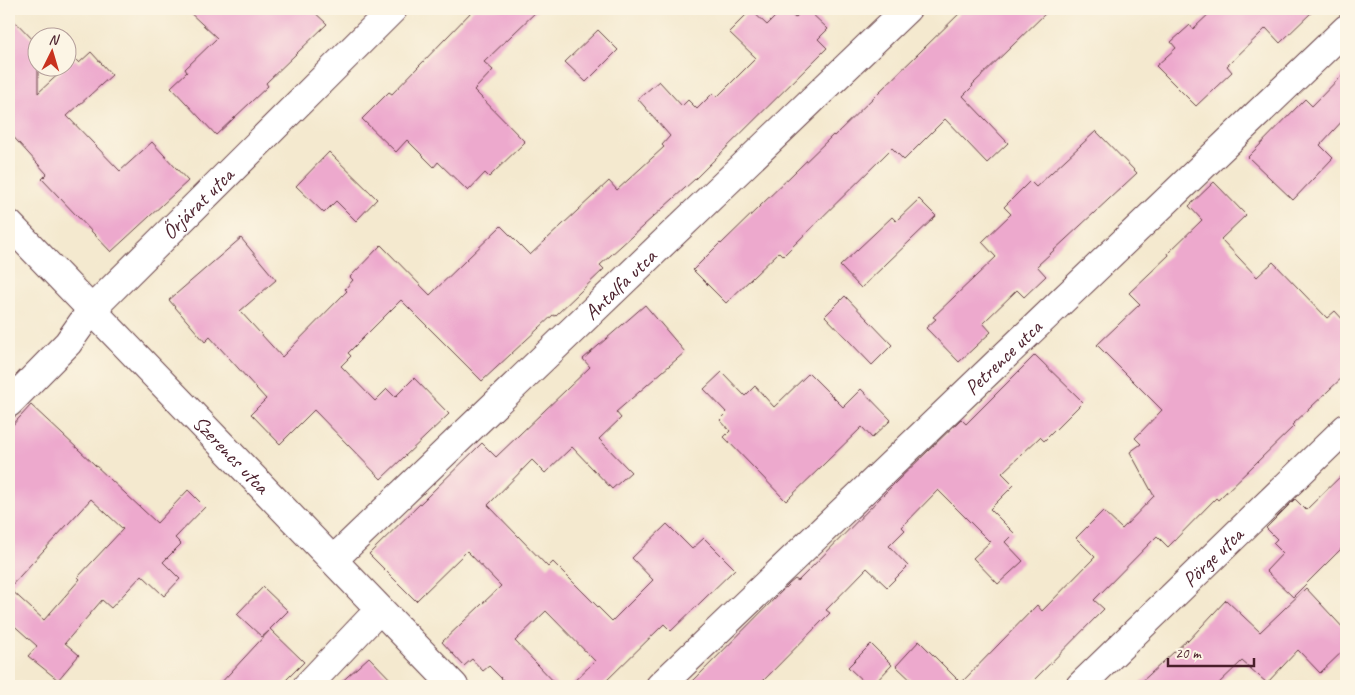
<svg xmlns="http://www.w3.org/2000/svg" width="1355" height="695" viewBox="0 0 1355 695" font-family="Caveat,sans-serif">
  <rect width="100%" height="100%" fill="#fcf5e5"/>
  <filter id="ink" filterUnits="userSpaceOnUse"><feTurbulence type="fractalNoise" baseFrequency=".02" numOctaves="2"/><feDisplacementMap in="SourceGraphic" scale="10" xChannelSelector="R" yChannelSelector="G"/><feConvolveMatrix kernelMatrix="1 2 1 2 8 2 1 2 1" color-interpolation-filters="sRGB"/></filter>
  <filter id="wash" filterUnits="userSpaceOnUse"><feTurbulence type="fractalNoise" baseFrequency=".0096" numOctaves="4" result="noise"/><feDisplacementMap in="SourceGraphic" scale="20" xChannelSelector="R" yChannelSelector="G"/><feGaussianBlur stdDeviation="1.12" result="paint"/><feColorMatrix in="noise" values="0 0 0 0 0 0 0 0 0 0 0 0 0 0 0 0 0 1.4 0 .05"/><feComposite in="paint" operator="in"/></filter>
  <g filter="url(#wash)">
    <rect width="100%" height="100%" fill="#f4e9cf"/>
    <g id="blocks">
      <!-- building -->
      <path fill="#eda9cd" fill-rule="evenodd" d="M186,9h125l16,15 -61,59 2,3 -52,49 -45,-48 16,-15 -2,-3 32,-31z
        M474,9h65l-55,53 9,8 -19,20 51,52 -36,35 -4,-4 -17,18 -30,-29 -4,5 -27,-27 -11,12 -34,-33 27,-27 3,2z
        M783,9h2l10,9 9,-9h3l21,20 -10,10 9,9 -132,131 -95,86 4,4 -49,47 -2,-1 -71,66 -81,-81 -53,53 3,3 -10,10 34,35 12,-12 8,8 19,-19 35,36 -68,65 -67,-69 -34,34 -29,-30 15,-15 -56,-62 -5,5 -36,-42 72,-62 35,42 -36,31 42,46 65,-66 -2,-2 8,-9 -3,-3 31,-32 49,50 71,-69 29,29 79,-74 8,9 47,-43 -2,-2 8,-9 -32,-37 21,-18 23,25 6,-6 9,9 16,-16 4,4 39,-39 -27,-26 22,-22 16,15z
        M964,9h86l-78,76 1,1 -10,10 45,47 -21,20 -42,-44 -41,41 -12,-12 -109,108 -4,-4 -53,51 -33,-33 27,-27 1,1 112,-109 1,1z
        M1214,9h101l-35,34 -14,-15 -39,38 5,6 -36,34 -40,-40 20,-18 -5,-6 19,-17 3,4z
        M9,15l29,30v48l27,-25h3v-3l7,-6 4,4 12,-11 21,23 -45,41 53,55 32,-29 36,39 -77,71 -69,-73 5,-5 -38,-42z
        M598,30l20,20 -32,32 -21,-20z
        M1346,71v46l-26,28 13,13 -40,42 -45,-43 57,-58 7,7z
        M1096,131l41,42 -100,93 9,10 -22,21 -7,-7 -34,33 8,9 -32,30 -33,-34 10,-9 -3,-2 63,-60 -14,-15 29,-28 -7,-7 26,-26 6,6z
        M329,152l48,47 -21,22 -20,-20 -12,12 -28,-27z
        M1214,182l32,33 -25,24 36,38 16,-15 54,56 8,-7 11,12v51l-54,51 2,1 -76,74 -2,-2 -48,49 -11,-11 -63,64 10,9 -76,77h-111l-21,-20 23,-25 42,42 76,-78 5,6 53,-54 -19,-19 27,-27 19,18 32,-33 -24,-44 11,-8 -6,-6 27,-28 -65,-65 43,-41 -11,-11 40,-38 -1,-2 34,-33 -13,-14z
        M919,199l17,17 -75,72 -21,-22 52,-49 4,4z
        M845,296l47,49 -20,20 -47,-49z
        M645,305l40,47 -69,60 5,6 -22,21 32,33 -19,17 -40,-42 -27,26 -13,-13 -44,45 60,62 5,-5 59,59 41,-41 -21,-22 35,-34 25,25 12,-11 31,31 -64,62 -7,-7 -63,62h-32l26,-25 -49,-50 -31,30 43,45h-49l-20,-20 -6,5 -11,-12 -8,7 -22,-24 59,-56 -34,-35 -51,50 -47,-47 113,-111 14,14 94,-90 -7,-8z
        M1035,355l48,47 -39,39 -4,-4 -38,36 12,12 -24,24 24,24 -9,9 18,19 -25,23 -25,-26 17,-16 -52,-52 -36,37 3,3 -16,16 19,20 -21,21 -20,-19 -41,42 4,3 -72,73h-70l101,-102 6,-5 3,2 98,-99 65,-63 5,5z
        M722,372l23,24 10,-10 19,21 35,-34 34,34 18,-18 30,31 -19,18 -10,-11 -76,74 -62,-64 6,-6 -10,-11 7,-7 -23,-24z
        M31,405l126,118 31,-33 17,17 -30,31 6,6 -18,18 17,17 -16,17 -22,-21 -31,33 -9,-8 -37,43 14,12 -21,25 -30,-24 9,-10 -28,-25v-192zM91,499l32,30 -45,48 2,2 -36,41 -35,-32z
        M1346,471v73l-53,53 -27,-26 17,-18 -10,-10 4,-4 -11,-11 29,-29 11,11z
        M263,587l25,24 -18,18 34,33 -24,24h-62l51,-55 -7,6 -25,-23z
        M1306,588l40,43v17l-26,25 -22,-23 -31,33 -25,-22 -26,25h-79l50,-46 1,1 38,-41 34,32z
        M871,644l21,21 -20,21h-4l-20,-19z
        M369,657l28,29h-60z"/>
    </g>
  </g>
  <g filter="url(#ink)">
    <use href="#blocks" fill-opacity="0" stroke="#643d44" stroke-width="1"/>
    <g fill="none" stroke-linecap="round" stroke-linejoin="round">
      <defs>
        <g id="minor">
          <path id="s1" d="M9,224l445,462"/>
          <path id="s2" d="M9,403l59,-60 24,-34 301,-300"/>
          <path id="s3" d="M333,560l574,-551"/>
          <path d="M307,686l72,-76"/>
          <path id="s4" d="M660,686l686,-657"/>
          <path id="s5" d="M1080,686l266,-258"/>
        </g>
      </defs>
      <!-- minor casing -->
      <use href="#minor" stroke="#643d44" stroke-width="30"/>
      <!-- minor -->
      <use href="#minor" stroke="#fff" stroke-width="28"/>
    </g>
  </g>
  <g text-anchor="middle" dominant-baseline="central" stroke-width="5" stroke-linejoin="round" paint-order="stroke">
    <!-- street labels -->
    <g font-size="21" fill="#4a1f2b" stroke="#fcf5e5">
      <text stroke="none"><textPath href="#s2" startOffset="275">Őrjárat utca</textPath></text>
      <text stroke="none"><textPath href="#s3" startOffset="398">Antalfa utca</textPath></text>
      <text stroke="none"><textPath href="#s4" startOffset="475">Petrence utca</textPath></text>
      <text stroke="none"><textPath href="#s1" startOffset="320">Szerencs utca</textPath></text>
      <text stroke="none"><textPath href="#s5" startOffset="185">Pörge utca</textPath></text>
    </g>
  </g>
  <!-- margin -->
  <rect width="1355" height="695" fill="none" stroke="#fcf5e5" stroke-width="30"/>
  <!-- north arrow -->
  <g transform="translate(52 52) rotate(5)"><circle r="24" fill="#fcf5e5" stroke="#b59f9b"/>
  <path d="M0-4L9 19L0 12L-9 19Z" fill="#c8321e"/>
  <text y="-8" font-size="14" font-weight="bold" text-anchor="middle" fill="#4a1f2b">N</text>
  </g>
  <!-- scale -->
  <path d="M1168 658v8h86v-8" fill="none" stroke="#4a1f2b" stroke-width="2.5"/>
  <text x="1175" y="658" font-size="15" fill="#4a1f2b" stroke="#fcf5e5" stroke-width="4" paint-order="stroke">20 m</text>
</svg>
